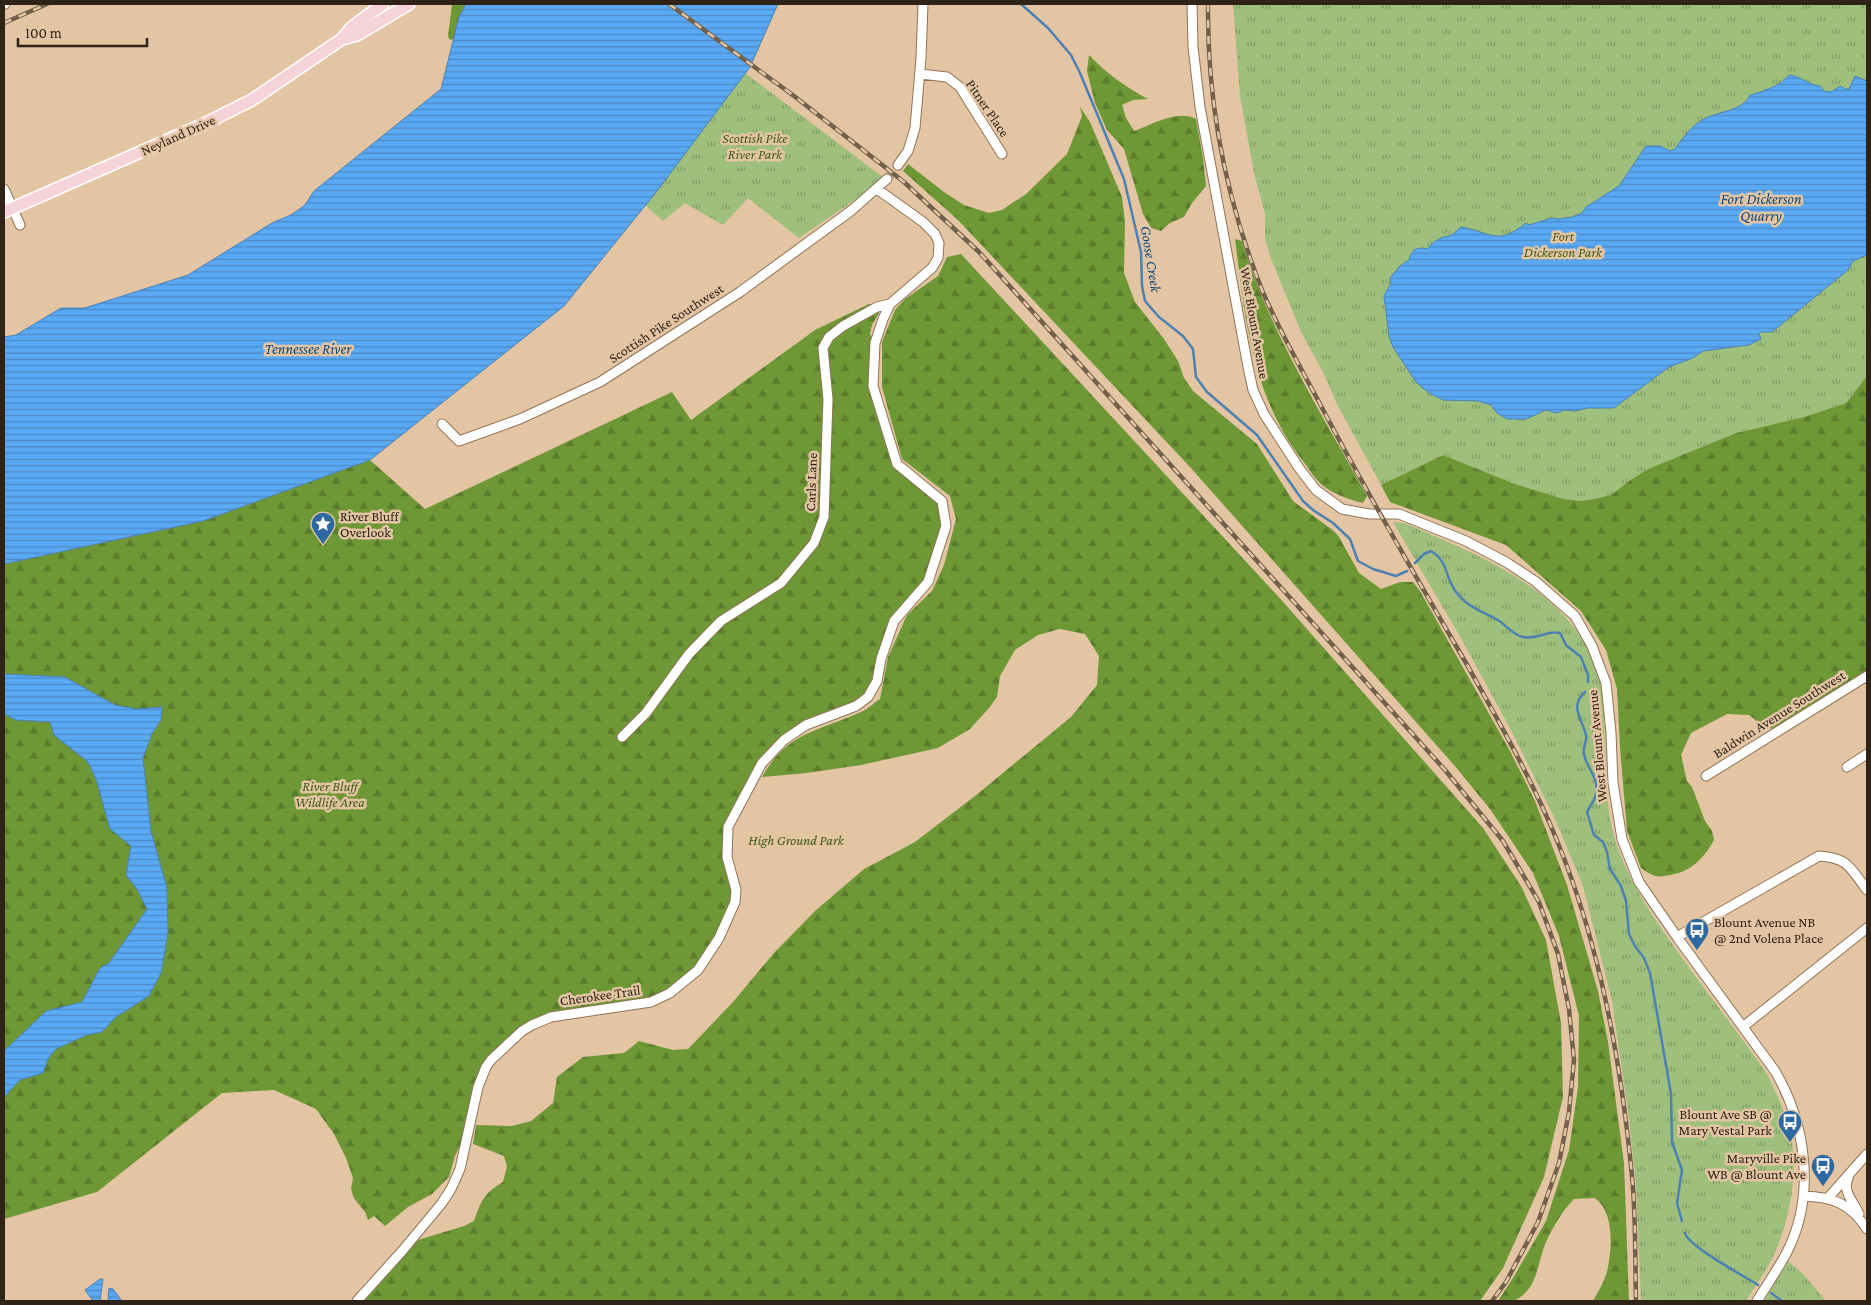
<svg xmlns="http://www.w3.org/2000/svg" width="1871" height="1305" viewBox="0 0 1871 1305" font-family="'Crimson Pro',serif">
  <defs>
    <pattern id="grass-tufts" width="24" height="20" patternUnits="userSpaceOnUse" patternTransform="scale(1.25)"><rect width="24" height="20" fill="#9fc07c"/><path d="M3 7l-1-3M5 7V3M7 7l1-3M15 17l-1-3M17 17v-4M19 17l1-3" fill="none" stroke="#829c65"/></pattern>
    <pattern id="forest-firs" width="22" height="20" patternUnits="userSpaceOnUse" patternTransform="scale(1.25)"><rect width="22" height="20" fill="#6e9835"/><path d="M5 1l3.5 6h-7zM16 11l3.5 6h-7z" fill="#5b7c2c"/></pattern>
    <pattern id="water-rules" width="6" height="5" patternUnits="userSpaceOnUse" patternTransform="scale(1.25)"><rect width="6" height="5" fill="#5aa9f5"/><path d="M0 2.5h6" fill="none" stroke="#4b89c5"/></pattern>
  </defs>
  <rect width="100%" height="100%" fill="#e3c5a4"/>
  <!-- grass -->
  <path fill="url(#grass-tufts)" d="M1233,4h634v372l-21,27 -42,14 -68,16 -88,36 -19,12 -18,14 -17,4 -14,2 -16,-2 -49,-15 -72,-29 -62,30 -44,-81 -14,-32 -22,-40 -31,-76 -5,-18v-24l-11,-41 -14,-77z
    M745,73l138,104 -9,10 -75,51 -51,-40 -25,27 -38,-22 -22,18 -18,-16z
    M1393,522l11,1c80,34 183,73 199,171 1,9 1,18 1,27 3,43 -1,89 15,130 14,38 36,69 59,101 29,41 60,80 89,122 8,17 17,34 22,53 10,38 3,84 -12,121 -7,18 -21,36 -31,53h-105l-5,-116 -7,-66 -17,-118 -29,-115 -28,-67 -42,-85 -51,-94z
    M1788,1261l15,13 23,27h-62z"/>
  <!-- forest -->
  <path fill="url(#forest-firs)" d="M452,4h14l-7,13 -5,22 -4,1 -2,-4z
    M1089,55c17,18 38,33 59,44l-15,1 -11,5 4,13 8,13c18,-6 43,-22 62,-12l7,39 3,28 -14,17 -8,14 -14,6 -9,8 -10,-3 -8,-14 -19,-65 -17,-19 -12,-27 -8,-32z
    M1080,107l10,15 32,75 3,25 -1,51 11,29 29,37 14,22 6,17 9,13 64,53 36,57 41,30 5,6 20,36 22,16 19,-7h13l7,9 90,160 25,50 32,84 31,106 10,51 16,121 5,138h-36c5,-9 11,-19 14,-29 5,-22 8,-59 -12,-74l-21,1c-12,12 -21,28 -28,43 -9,21 -8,49 -33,59 -4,2 -11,0 -15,0l15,-23 33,-57 23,-71 9,-63 1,-71 -20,-80 -26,-63 -43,-64 -36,-44 -264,-298 -232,-247 -55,-49 5,-7 36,28 20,13 25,8 13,-3 24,-16 41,-40 15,-38z
    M1235,239l7,2c27,90 80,173 125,255l-4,7c-13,-3 -30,-9 -41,-18 -7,-6 -13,-16 -19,-24 -51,-64 -58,-144 -68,-222z
    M961,254l315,340 207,234 38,58 25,54 15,83 2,74 -19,80 -41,91 -23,33h-1116l54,-61 46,-14 10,-5c7,-20 10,-28 29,-39l4,-16 -3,-10 -31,-12 3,-19 36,1 19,-5 22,-18 4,-26 26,-20 41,-4 15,-12 34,9 15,-1 45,-47 40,-48 42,-43 49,-42 51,-27 60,-46 96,-79 26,-32 2,-29 -14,-22 -25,-5 -22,6 -23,15 -15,26 -3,21 -8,11 -19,21 -32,19 -77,17 -54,8 -45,4c25,-45 57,-46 99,-65 7,-3 13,-9 19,-13l8,-42 19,-42 25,-24 12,-26 12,-46 -6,-23 -48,-37 -20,-72v-45l13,-32 10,-11 33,-23 9,-19z
    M869,304h11l2,4 -10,17 -2,9 5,9 -1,31 23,90 45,37 4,16 -18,65 -34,39 -26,76 -62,28 -44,38 -34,64 7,75 -37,68 -47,32 -119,23 -41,35 -21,65 -15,31 -6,21 -17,17 -24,13 -23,19 -11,-10 -6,4 -3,-8 -11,-14 -3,-9 2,-11 -7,-20 -12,-24 -18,-25 -42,-19 -52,3 -125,99 -93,27v-655l199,-43 167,-61 55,49 247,-117 19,28 124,-90z
    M1867,376v296l-94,57 -10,-3 -14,-11 -22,-1 -36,19 -10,22 6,26 5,6 13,34 7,10 2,9c-10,18 -23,32 -44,35 -5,1 -10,2 -15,1 -5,-2 -10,-5 -14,-8l-14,-37 -7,-84 -3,-58 -11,-39 -25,-39 -75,-66 -116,-43 -9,-17 62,-30 72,29 49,15 16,2 14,-2 17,-4 18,-14 19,-12 88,-36 68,-16 42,-14z"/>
  <!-- water -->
  <path fill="url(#water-rules)" stroke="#4d81b2" d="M466,4h312l-28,63 -93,124 -93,115 -194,154 -167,61 -199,43v-227l12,-2 45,-27h24l103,-33 84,-52 19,-8 14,-10 9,-14 127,-102 18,-72z
    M1790,75c11,2 19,10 30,11l4,5 7,1 9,-6 5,3h4l6,-13 12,5v174l-14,6 -5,9 -76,62h-11l-2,2 2,5 -12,6 -46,6 -10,7 -24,9 -55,41h-27l-12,3 -11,-1 -7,3 -11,-3 -20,9h-19l-10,-6 -6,-8 -13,-4 -35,-1 -14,-7 -13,-11 -23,-35 -4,-11 -5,-40 7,-13 -1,-5 10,-12 9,-6c2,-10 8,-14 18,-11l7,-7 7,-4 11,-3 9,-8c32,6 36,19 65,-4l3,2 23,-7 6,1 14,-2 10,-4 4,-6 33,-21 27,-40h14l10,5 5,-2c9,-13 17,-24 31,-31 14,-7 37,-7 44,-23 3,0 24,-8 27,-10 4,-2 9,-7 13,-10z
    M4,674l61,3 50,28 22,4 25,-2 -1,13 -9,14 -9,24 8,73 16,57 1,45 -7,40 -12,23 -33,21 -14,15 -15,3 -31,14 -8,10 -5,14 -23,7 -16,17v-46l42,-40 36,-9 18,-34 9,-5 38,-54 -10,-20 -11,-14 5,-29 -21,-17 -14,-50 -8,-17 -34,-27 -4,-13 -34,-2 -12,-6z
    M100,1279h3l-3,22h-7l-8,-11z
    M109,1288l4,1 9,12h-14z"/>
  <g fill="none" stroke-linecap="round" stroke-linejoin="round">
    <!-- stream -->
    <path stroke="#4d81b2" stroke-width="2.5" d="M1021,4l27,24 23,27 9,18 44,106 17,73 1,34 3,15 14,16 24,19 10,13 3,28 11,15 50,43 46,66 10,9 20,13 17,16 8,22 15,8 23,7 11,-5
      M1415,563l9,-9 7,-3c18,11 13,25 25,41 3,4 7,8 11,11 10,8 23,12 34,19 6,5 14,14 22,15 14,3 24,-7 37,-4l6,12 15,12 7,18v7
      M1585,692c-16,14 -3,27 1,43 2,5 -4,12 -2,19 2,14 16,24 12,40 -1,6 -6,12 -9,18l7,23 9,7 4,10 3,17 11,17 5,15 3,33 6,12 9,12 6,15 21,121 1,48 10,28 -5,33 5,18
      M1685,1233c3,13 59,43 73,52
      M1771,1293l11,8"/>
    <!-- minor-tunnel -->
    <path stroke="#bfa588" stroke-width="9" stroke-dasharray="9 4.5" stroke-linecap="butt" d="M887,179l11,-14"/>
    <defs>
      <path id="minor" d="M4,4h1
        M1192,4l1,43 7,60 48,260 5,23 11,24 35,54 17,22 26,19 27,5h30l67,27 40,21 29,19 40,35 17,30 14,37 5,50 2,50 9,56 17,43 38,55 98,134c31,53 41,124 12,181 -9,17 -20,33 -30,49
        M920,74l27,3 13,10 42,67
        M898,165l10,-14 7,-23 6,-70 2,-54
        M4,189l16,36
        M442,424l17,17 61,-22 80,-37 140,-90 112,-82 35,-31
        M622,737l24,-24 43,-59 32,-33 60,-38 33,-40 10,-26 4,-118 -5,-51 6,-11 14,-11 34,-19 13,-3
        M1847,767l20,-13
        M1706,776l161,-100
        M1677,937l142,-81c30,2 31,12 48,34
        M1744,1026l123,-98
        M1848,1178c-6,14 6,24 11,36
        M1803,1196c30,1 47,7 64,33
        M1828,1198l39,-44
        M357,1301l46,-51 39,-47 9,-14 9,-20 18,-82 8,-20 5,-7 31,-29 10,-6 19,-8 100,-15 19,-9 28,-23 21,-32 16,-36 1,-12 -9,-33 1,-30 34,-64 22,-23 22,-15 50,-19 12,-9 9,-16 4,-22 13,-38 34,-39 18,-56 -4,-25 -45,-37 -24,-78 2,-43 8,-24 7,-15 42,-36 6,-10 1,-15 -4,-9 -12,-12 -46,-33"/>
      <path id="major" d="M342,39l10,-12 31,-23
        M4,212l200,-88 48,-24 90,-61 15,-4 52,-31"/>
    </defs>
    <!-- minor casing -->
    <use href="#minor" stroke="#907455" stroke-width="11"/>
    <!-- major casing -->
    <use href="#major" stroke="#fff" stroke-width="14"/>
    <!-- minor -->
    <use href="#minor" stroke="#fff" stroke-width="9"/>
    <!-- major -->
    <use href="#major" stroke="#f6d3d8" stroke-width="11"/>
    <defs>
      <path id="rail" d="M669,4l125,92 110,86 75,70 466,518 58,71 36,61 19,52 11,55 5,51 -5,52 -10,51 -21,59 -32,60 -14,19
        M1208,4c-1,97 18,195 54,286 16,38 37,75 57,112 46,88 97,175 147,261 33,59 67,118 92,180 43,106 63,220 74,333 4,41 3,84 4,125
        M4,23l43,-19"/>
    </defs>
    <!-- rail casing -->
    <use href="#rail" stroke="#72604b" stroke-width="4.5"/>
    <!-- rail -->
    <use href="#rail" stroke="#e3c5a4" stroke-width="2.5" stroke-dasharray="8" stroke-linecap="butt"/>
  </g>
  <!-- icons -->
  <defs>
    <symbol id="sight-pin" viewBox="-11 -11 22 30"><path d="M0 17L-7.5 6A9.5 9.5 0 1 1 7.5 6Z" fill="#2d69a0" stroke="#e3c5a4"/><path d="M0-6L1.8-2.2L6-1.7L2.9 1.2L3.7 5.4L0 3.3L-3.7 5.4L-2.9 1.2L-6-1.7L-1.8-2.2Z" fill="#fff"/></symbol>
    <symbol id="bus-pin" viewBox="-11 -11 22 30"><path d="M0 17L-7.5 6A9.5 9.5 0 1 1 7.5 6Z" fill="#2d69a0" stroke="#e3c5a4"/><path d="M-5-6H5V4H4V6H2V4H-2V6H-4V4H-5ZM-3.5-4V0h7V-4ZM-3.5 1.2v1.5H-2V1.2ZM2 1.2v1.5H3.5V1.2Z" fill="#fff"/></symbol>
  </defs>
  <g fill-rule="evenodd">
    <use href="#sight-pin" x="309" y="510" width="28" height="38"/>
    <use href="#bus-pin" x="1683" y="916" width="28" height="38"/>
    <use href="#bus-pin" x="1776" y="1108" width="28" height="38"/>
    <use href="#bus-pin" x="1809" y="1152" width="28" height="38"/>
  </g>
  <g text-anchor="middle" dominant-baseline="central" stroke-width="5" stroke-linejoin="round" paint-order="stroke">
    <!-- street labels -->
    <g font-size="14" fill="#2e2316" stroke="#e3c5a4">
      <text transform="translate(988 108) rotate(56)">Pitner Place</text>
      <text transform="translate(178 135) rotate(-24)">Neyland Drive</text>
      <text transform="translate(666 323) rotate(-33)">Scottish Pike Southwest</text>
      <text transform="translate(1255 323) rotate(80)">West Blount Avenue</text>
      <text transform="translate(811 482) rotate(-88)">Carls Lane</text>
      <text transform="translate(1779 714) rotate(-32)">Baldwin Avenue Southwest</text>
      <text transform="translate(1597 746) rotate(-95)">West Blount Avenue</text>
      <text transform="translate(600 995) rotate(-8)">Cherokee Trail</text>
    </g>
    <!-- park labels -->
    <g font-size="14" font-style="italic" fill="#405c18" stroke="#e3c5a4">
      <text x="755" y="138">Scottish Pike<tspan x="755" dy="16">River Park</tspan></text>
      <text x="1563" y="236">Fort<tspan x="1563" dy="16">Dickerson Park</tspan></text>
      <text x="330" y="786">River Bluff<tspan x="330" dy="16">Wildlife Area</tspan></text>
      <text x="796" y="840">High Ground Park</text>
    </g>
    <!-- poi labels -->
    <g font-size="14" fill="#2e2316" stroke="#e3c5a4" text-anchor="start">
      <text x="340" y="516">River Bluff<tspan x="340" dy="16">Overlook</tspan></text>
      <text x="1714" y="922">Blount Avenue NB<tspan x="1714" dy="16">@ 2nd Volena Place</tspan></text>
      <text x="1772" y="1114" text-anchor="end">Blount Ave SB @<tspan x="1772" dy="16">Mary Vestal Park</tspan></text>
      <text x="1806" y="1158" text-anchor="end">Maryville Pike<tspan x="1806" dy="16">WB @ Blount Ave</tspan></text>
    </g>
    <!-- water labels -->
    <g font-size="15" font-style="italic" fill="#10497a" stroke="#e3c5a4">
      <text x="1761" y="199">Fort Dickerson<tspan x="1761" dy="17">Quarry</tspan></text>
      <text transform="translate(1151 259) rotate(81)">Goose Creek</text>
      <text x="308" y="349">Tennessee River</text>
    </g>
  </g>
  <!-- border -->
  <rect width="1871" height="1305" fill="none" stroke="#2e2316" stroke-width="10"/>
  <!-- scale -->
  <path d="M18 38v8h129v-8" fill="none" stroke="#2e2316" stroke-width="2.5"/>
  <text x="25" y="38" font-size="15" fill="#2e2316" stroke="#e3c5a4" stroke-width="4" paint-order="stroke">100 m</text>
</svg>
